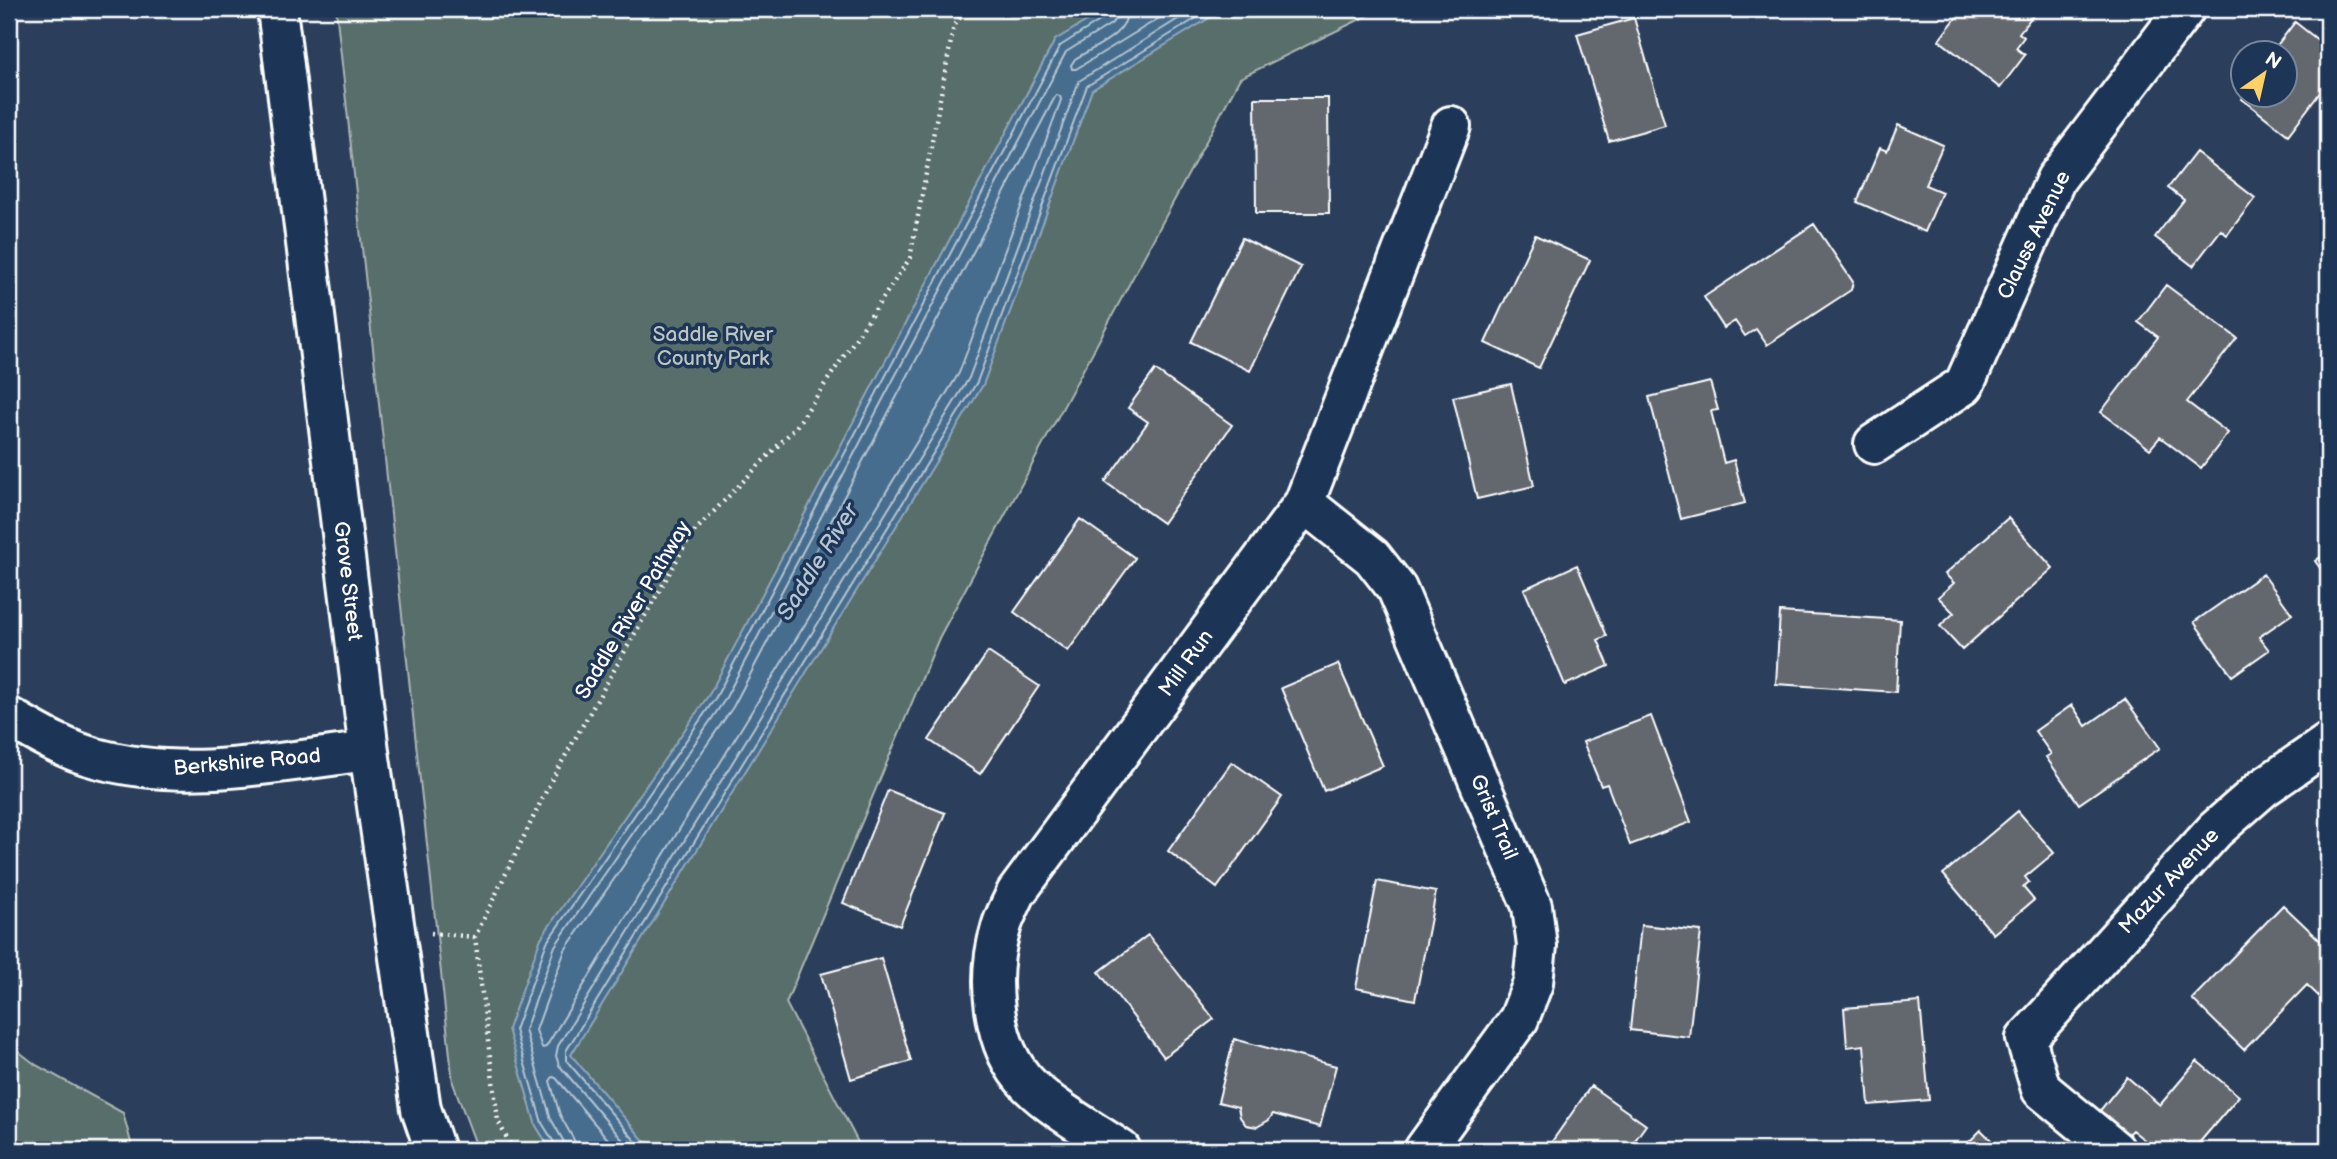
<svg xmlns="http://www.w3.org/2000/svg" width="2337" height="1159" viewBox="0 0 2337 1159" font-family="'Balsamiq Sans',sans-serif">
  <rect width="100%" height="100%" fill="#2b3f5c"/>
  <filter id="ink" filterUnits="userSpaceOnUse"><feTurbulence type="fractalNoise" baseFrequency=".0143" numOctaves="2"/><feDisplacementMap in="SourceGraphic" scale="14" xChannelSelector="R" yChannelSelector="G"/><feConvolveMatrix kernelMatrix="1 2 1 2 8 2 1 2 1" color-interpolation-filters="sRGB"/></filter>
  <g filter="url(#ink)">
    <!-- green -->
    <path fill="#596e6a" stroke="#acb6b4" stroke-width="2" d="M336,9h1045l-141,69 -301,560 -153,365 76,147h-384l-25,-67z
      M9,1044l27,21 87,48 10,37h-124z"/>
    <!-- water -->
    <path fill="#466d8e" stroke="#90a7bb" stroke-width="2" d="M1107,9h117l-132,81 -109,295 -412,670 81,95h-101l-15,-24 -28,-97 33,-91 169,-245 345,-653z"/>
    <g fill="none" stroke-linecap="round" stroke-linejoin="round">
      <!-- shore -->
      <path stroke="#b5c5d2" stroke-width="2" d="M1128,9c-1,27 -33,37 -53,50l-4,6 1,4h4l98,-60
        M1056,95l4,1 1,4 -102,273 -413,674 -4,1 -6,-18 29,-80 168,-243z
        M556,1150l-1,-6 -13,-21 -27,-93 32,-88 169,-245 344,-651 46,-29 3,-8
        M565,1150l-1,-8 -13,-23 -26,-89 30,-84 169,-245 342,-649 45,-28 6,-7 1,-8
        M575,1150l-1,-10 -14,-25 -10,-34 3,-4 3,1 61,72
        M631,1150l-72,-85 -3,-9 2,-10 411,-668 110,-297 115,-72
        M643,1150l-77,-90v-9l411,-669 110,-296 124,-77"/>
    </g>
    <!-- building -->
    <path fill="#64686e" stroke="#fff" stroke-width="2" d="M1963,9h75l-19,24 5,4 -8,11 9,7 -25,33 -61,-48z
      M1634,18l31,107 -56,16 -32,-107z
      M2295,22l33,26v34l-40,53 -46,-36 3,-5h39v-42h-6l1,-1 -4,-3z
      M1255,98h73l1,115h-73z
      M1898,125l45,20 -18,40 17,7 -17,40 -68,-30 23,-54 7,3z
      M2196,152l59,46 -28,37 -6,-5 -28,36 -38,-29 29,-37 -16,-12z
      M1814,224l39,58 -2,8 -84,55 -11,-16 -11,7 -10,-15 -11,7 -20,-31z
      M1535,235l55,25 -51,108 -54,-25z
      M1242,238l59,29 -51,104 -59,-29z
      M2166,285l71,53 -50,64 41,31 -27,35 -41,-31 -10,12 -49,-37 57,-75 -20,-15z
      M1155,370l77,55 -69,98 -58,-41 43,-60 -20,-14z
      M1710,382l8,28 -7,1 13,52 10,-3 11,43 -64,16 -32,-122z
      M1511,384l23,102 -57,13 -24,-102z
      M2008,518l45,50 -91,82 -22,-24 14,-13 -16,-16 16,-14 -9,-9z
      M1080,519l55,39 -67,93 -54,-39z
      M2328,552v27l-13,-18z
      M1577,565l30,71 -9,4 11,26 -44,19 -41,-96z
      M2263,574l29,40 -33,23 10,13 -37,26 -38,-54z
      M1780,612l120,8 -4,72 -120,-8z
      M988,652l51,34 -59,88 -51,-34z
      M1338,664l45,102 -59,25 -43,-103z
      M2125,699l35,49 -81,56 -33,-47 5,-3 -16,-23 37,-26 14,21z
      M1651,716l40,106 -61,23 -23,-61 -6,2 -18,-44z
      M1232,762l50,35 -65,91 -49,-37z
      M888,790l57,23 -45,113 -57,-23z
      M2018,811l36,42 -29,24 4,5 -6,5 11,13 -41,34 -50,-60z
      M1377,881l59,11 -21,108 -59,-12z
      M2283,905l45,43v57l-21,-20 -63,65 -52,-51z
      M1641,925l60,6 -12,106 -59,-7z
      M1148,935l66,84 -50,38 -65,-85z
      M881,958l30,103 -60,18 -30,-105z
      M1920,1002l9,98 -60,5 -5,-60 -17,2 -3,-39z
      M1234,1039l102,27 -16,61 -47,-13 -4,6 -12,7 -11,-2 -6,-8 -2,-10 -20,-5z
      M2197,1061l42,35 -40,47 8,7h-50l-25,-20 -6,6 -28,-23 29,-36 33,28z
      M1591,1086l55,39 -18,25h-82z
      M1981,1130l20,20h-40z
      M960,1141l11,9h-18z"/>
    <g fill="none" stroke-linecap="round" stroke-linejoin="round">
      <defs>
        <path id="minor" d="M277,9l92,742 52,358 14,41
          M1874,444l90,-59 92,-206 129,-170
          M1304,503l68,54 25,32 135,317 5,40 -4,37 -14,36 -95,131
          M9,717c28,16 56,33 87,41 89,25 183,4 273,-7
          M1121,1150c-29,-20 -67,-40 -92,-65 -38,-38 -43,-108 -28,-157 3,-12 10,-23 15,-35l288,-390 147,-377
          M2115,1150l-74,-61 -15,-50 189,-209 48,-42 65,-45"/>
      </defs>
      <!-- minor casing -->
      <use href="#minor" stroke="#fff" stroke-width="44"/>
      <!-- path -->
      <path stroke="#fff" stroke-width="4.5" stroke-dasharray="2 5" stroke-linecap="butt" d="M431,933l44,4
        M513,1150l-15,-29 -23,-184 76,-156 140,-246 105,-108 114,-169 44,-233 13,-16"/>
      <!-- minor -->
      <use href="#minor" stroke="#1d3557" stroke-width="38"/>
    </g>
  </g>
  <g text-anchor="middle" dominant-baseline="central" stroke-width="7" stroke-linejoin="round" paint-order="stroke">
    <!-- street labels -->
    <g font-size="21" fill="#fff" stroke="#1d3557">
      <text transform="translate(2034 235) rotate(-64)">Clauss Avenue</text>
      <text transform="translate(348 581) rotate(83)">Grove Street</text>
      <text transform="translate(633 610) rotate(-59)">Saddle River Pathway</text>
      <text transform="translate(1186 663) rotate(-54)">Mill Run</text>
      <text transform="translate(247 762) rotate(-5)">Berkshire Road</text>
      <text transform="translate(1494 817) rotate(67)">Grist Trail</text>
      <text transform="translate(2169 881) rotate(-47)">Mazur Avenue</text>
    </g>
    <!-- park labels -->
    <g font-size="21" fill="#bdc5c3" stroke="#1d3557">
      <text x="713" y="334">Saddle River<tspan x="713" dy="24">County Park</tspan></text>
    </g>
    <!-- water labels -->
    <g font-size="23" font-style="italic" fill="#b5c5d2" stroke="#1d3557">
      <text transform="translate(818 562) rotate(-58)">Saddle River</text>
    </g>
  </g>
  <!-- margin -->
  <rect width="2337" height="1159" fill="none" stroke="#1d3557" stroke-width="35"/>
  <rect x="18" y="18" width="2302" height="1124" fill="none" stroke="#fff" stroke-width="2.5" filter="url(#ink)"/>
  <!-- north arrow -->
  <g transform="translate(2264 74) rotate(34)"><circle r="33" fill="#1d3557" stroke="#77869a" stroke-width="2"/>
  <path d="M0-5L12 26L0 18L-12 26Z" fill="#ffd166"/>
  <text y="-10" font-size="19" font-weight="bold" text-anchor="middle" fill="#ffffff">N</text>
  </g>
</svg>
